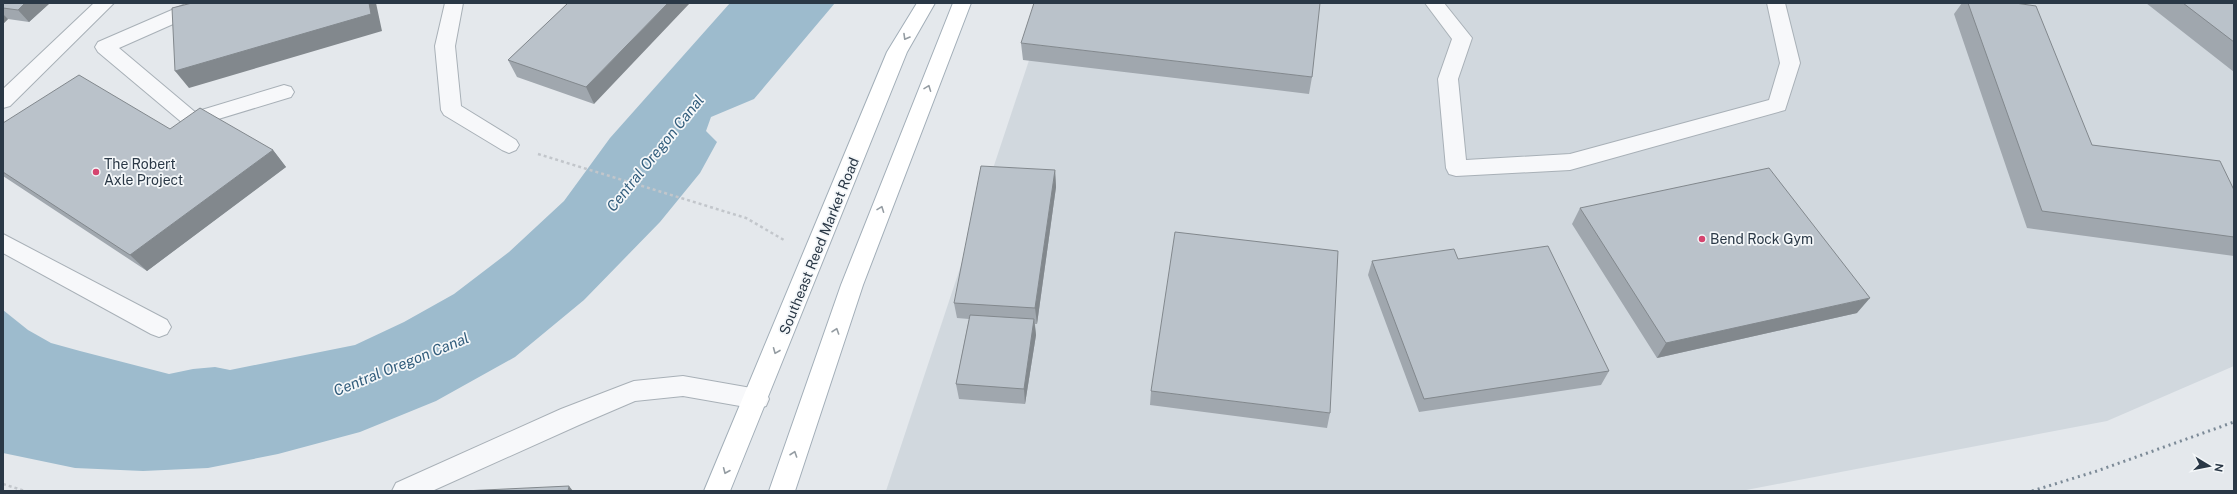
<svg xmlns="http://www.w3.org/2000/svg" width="2237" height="494" viewBox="0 0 2237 494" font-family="'Public Sans',sans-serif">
  <rect width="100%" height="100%" fill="#e4e8ec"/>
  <!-- built -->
  <path fill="#d1d8de" d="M1048,3h1186v363l-127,55 -366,70h-855z"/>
  <!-- water -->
  <path fill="#9dbbcd" d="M730,3h105l-81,96 -43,18 -5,14 11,11 -17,31 -40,49 -76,78 -69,57 -79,44 -76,31 -82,22 -70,14 -65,3 -68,-3 -72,-15v-143l25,20 23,13 29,8 89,23 24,-5 22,-2 15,3 125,-25 49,-23 50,-28 55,-42 55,-51 46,-63z"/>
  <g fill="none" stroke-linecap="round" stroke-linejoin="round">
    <defs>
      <path id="minor" d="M94,3h20l-104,103 -7,2v-19z
        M188,3h21l-2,6 -88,39 76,64 89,-27 7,2 3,5 -3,5 -99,30 -7,-2 -87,-73 -3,-5 3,-5z
        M445,3h18l-8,43 6,60 55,34 3,5 -3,5 -7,3 -7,-3 -58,-35 -3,-5 -6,-64z
        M1425,3h19l28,35 -14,41 8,81 104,-6 199,-54 11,-37 -13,-60h18l15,60 -15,47 -215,60 -114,6 -7,-2 -3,-6 -8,-89 14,-40z
        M3,234l164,86 4,7 -4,7 -8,3 -8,-3 -148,-81z
        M683,376l74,13 9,3 3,7 -3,7 -9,3 -74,-13 -48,5 -56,24 -147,66h-40l4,-8 165,-74 65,-25 8,-3z"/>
      <path id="major" d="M917,3h18l-28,49 -177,439h-26l183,-439z
        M953,3h18l-108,282 -68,206h-26l72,-206z"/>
    </defs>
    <!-- minor casing -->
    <use href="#minor" stroke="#a8b0b7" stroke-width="2"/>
    <!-- major casing -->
    <use href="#major" stroke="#a2aeb8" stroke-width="2"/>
    <!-- path -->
    <path stroke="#c2c6cb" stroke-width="2.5" stroke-dasharray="3 3" stroke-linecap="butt" d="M538,154l208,64 38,22
      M3,484l22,7"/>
    <!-- minor -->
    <use href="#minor" fill="#f7f8fa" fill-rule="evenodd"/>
    <!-- major -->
    <use href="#major" fill="#fff" fill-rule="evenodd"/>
    <!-- rail -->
    <path stroke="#7c8a97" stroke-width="3" stroke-dasharray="2 4" stroke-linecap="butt" d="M2032,491l65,-20 137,-49"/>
  </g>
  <!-- wall -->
  <path fill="#a0a7ae" d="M3,3h47l-21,19 -21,-3 -5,5z
    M568,3l26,101 -77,-27 -9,-17z
    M1962,3h53l77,142 142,45v66l-207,-28 -73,-214z
    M2146,3h88v69z
    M1021,43l291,34 -3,17 -286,-34z
    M3,123l167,6 103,21 13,17 -139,104 -144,-95z
    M1055,170l1,17 -19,137h-2l1,11 -11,69 -66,-5 -3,-15 13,-65 -12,-1 -3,-15z
    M1580,208l277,105 -200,45 -85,-134z
    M1458,259l151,112 -8,14 -182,27 -51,-137 4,-14z
    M1151,391l179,22 -3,15 -177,-23z"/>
  <!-- shaded-wall -->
  <path fill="#82888d" d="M25,3h25l-21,19 -11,-12z
    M369,3h7l6,28 -193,57 -14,-17z
    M668,3h22l-96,101 -8,-17z
    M3,14l5,5 -5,5z
    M273,150l13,17 -139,104 -17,-16z
    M1055,170l1,17 -19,137 -2,-16z
    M1870,298l-13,15 -200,45 9,-15z
    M1034,319l2,16 -11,69 -1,-15z
    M569,486l4,5h-5z"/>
  <!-- building -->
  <path fill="#bac2ca" stroke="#82888d" d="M3,3h22l-7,7 -15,-2z
    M192,3h177l2,11 -196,57 -3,-63z
    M568,3h100l-82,84 -78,-27z
    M1034,3h286l-8,74 -291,-34z
    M1968,3h47l21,3 56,139 128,16 14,29v47l-192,-26z
    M2183,3h51v39z
    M79,75l91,54 30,-21 73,42 -143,105 -127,-83v-49z
    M981,166l74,4 -20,138 -81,-5z
    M1769,168l101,130 -204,45 -86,-135z
    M1175,232l163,19 -8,162 -179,-22z
    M1548,246l61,125 -185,28 -52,-138 82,-12 4,10z
    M970,315l64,4 -10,70 -68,-5z
    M569,486l-1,5h-106h1z"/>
  <!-- one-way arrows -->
  <defs><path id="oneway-chevron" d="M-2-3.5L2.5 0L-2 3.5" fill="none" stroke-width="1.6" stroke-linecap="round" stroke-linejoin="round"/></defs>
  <g stroke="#949ca2">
    <use href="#oneway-chevron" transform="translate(906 37) rotate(120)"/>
    <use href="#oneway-chevron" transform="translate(928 88) rotate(-69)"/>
    <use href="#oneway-chevron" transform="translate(881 209) rotate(-69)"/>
    <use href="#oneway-chevron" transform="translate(836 331) rotate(-71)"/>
    <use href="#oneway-chevron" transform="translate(776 351) rotate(112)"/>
    <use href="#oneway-chevron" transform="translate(794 454) rotate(-71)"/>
    <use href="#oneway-chevron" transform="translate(726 471) rotate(113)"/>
  </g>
  <!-- markers -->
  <g fill="#d5446f" stroke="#f4f7f9" stroke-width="1.5">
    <circle cx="96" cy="172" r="4"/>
    <circle cx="1702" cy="239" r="4"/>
  </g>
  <g text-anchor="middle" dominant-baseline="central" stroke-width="3.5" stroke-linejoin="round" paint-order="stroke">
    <!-- poi labels -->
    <g font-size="14" fill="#2a3846" stroke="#f4f7f9" text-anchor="start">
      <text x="104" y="164">The Robert<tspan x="104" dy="16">Axle Project</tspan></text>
      <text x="1710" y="239">Bend Rock Gym</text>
    </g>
    <!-- street labels -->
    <g font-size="14" fill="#2a3846" stroke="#f4f7f9">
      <text transform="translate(819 246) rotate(-68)">Southeast Reed Market Road</text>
    </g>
    <!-- water labels -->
    <g font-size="15" font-style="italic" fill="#325d7c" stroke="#f4f7f9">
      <text transform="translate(655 153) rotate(-51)">Central Oregon Canal</text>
      <text transform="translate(401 364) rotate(-22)">Central Oregon Canal</text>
    </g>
  </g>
  <!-- border -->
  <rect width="2237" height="494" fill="none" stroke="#2a3846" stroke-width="8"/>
  <!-- north arrow -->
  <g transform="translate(2209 466) rotate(100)" stroke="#f4f7f9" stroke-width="3" paint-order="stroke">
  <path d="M0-3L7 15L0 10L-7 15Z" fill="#2a3846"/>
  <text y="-6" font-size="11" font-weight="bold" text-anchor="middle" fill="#2a3846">N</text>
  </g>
</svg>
